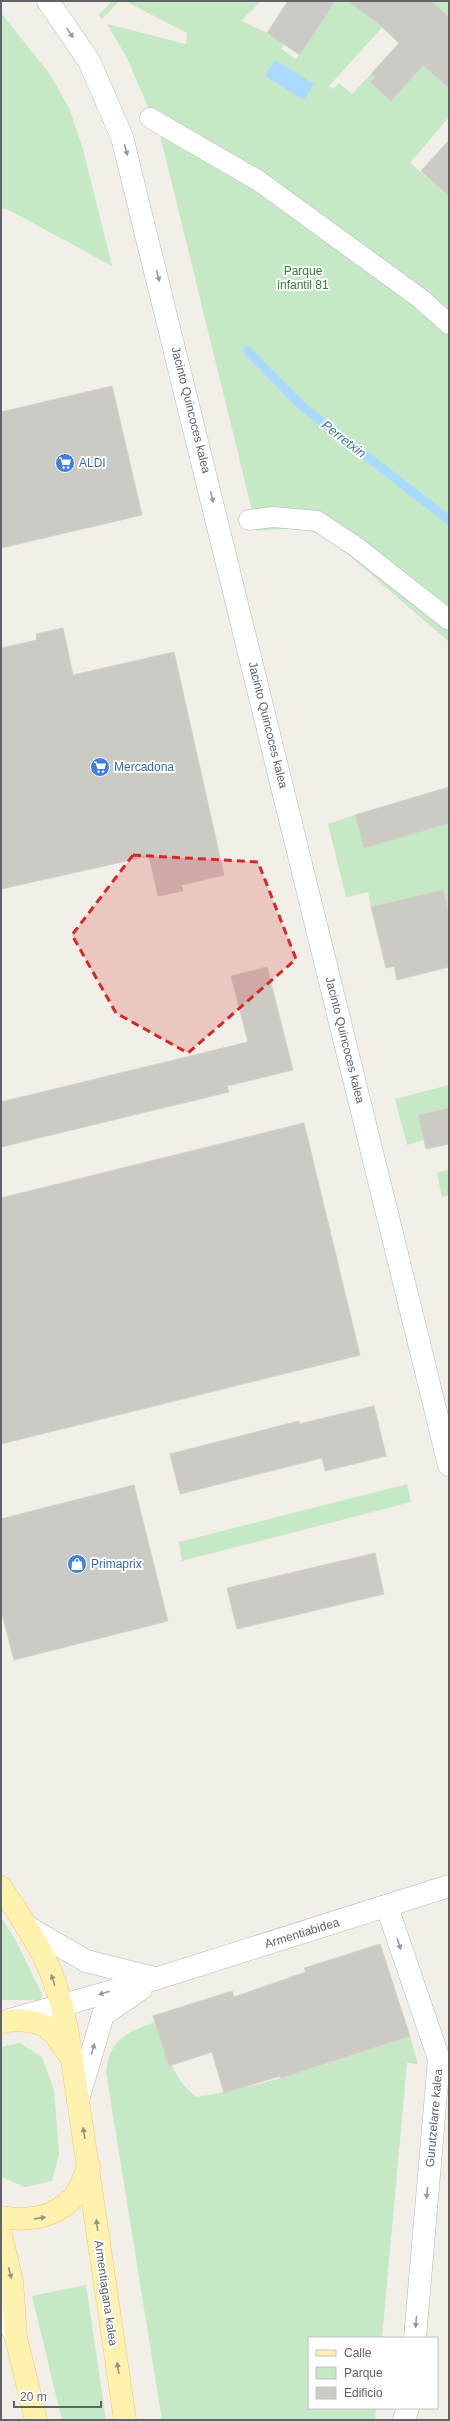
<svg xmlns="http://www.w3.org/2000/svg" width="450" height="2421" viewBox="0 0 450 2421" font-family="Helvetica,sans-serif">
  <rect width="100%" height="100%" fill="#f1efe8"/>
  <!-- green -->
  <path fill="#c5e8c5" d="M112,1h7l-17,18 -3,-4z
    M125,1h136l-20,20 26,12 17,11 -3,5 15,10 39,-58h71l-77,85 4,3 6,-6 13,11 19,-20 4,3 -4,6 20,18 32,-36 21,19 5,-5v38l-39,46 39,33v446l-121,-105c-27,-11 -43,-9 -71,-6l-97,-396 -33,-77 -20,-34 79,20 1,-11z
    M431,1h18v16z
    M1,13l48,60 20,35 13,38 30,120 -105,-57 -6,-1z
    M355,815l9,33 85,-25v91l-6,-24 -72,17 -3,-15 -22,5 -18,-73z
    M449,1085v23l-31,7 6,25 -17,5 -12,-46z
    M449,1169v26l-7,2 -5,-24z
    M407,1484l4,18 -229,59 -3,-19z
    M1,1917l14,22 27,55 -1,6h-40z
    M155,2022c11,26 17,58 42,75 72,-11 144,-38 213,-61l8,28 -11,-1 -25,275h-73v70h67l-1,12h-213l-56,-348c4,-33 20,-39 49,-50z
    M20,2043l22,14 12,33 5,64 -7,27 -27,6 -24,-10v-130z
    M86,2285l20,135h-44l-30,-124z"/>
  <!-- water -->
  <path fill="#aadaff" d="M275,60l39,24 -10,16 -39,-24z"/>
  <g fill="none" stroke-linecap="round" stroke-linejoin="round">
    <!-- stream -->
    <path stroke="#aadaff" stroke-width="9" d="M247,350l56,57 146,113"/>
  </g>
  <!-- building -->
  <path fill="#cccac5" stroke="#d6d1c6" d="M288,1h47l-35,54 -33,-22z
    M348,1h83l18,16v71l-26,-23 -32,36 -20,-18 4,-6 -4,-3 28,-31 -20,-19z
    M449,140v56l-28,-25z
    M112,386l30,129 -141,33v-136z
    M63,628l10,47 101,-23 50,223 -43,10 2,6 -25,5 -9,-40 -148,33v-241l36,-8 -1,-6z
    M449,787v36l-85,25 -9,-33z
    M443,890l6,24v53l-52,13 -3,-14 -8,2 -15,-61z
    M267,967l26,103 -66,16 2,6 -228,55v-45l247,-60 -17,-66z
    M449,1108v36l-23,5 -8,-34z
    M304,1123l56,232 -359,89v-246z
    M374,1406l12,50 -61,15 -3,-13 -142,36 -10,-40 129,-33v3z
    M134,1485l34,136 -154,39 -13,-50v-91z
    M375,1553l9,41 -147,35 -10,-41z
    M380,1944l30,92 -129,42 -1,-2 -56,17 -12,-41 -43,14 -16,-50 79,-25 2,6 72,-25 -2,-4z"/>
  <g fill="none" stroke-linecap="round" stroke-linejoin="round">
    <defs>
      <path id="pedestrian" d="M150,118l109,63 162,118 28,25
        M249,520l24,-3 44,4 38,25 94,74"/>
      <path id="minor" d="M48,1l41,60 33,76 327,1328
        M387,1907l52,152 -24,279
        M26,1926l60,35 68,17
        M9,2020l146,-41 294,-93
        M78,2100l25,-85 38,-26
        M1,2301l13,32
        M404,2420l4,-12"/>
      <path id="primary" d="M1,1887c17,26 35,52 48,81 18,41 22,88 29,132 16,107 31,213 47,320
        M1,2023c12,-5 39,-3 49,7 7,6 12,15 18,23
        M1,2217c26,4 51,2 71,-18 8,-8 12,-23 17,-33
        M1,2235l11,46 4,57 20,82"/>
    </defs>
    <!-- pedestrian casing -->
    <use href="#pedestrian" stroke="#b5b8bc" stroke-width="21"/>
    <!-- minor casing -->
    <use href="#minor" stroke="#b5b8bc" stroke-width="23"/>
    <!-- primary casing -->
    <use href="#primary" stroke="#f2c960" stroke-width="23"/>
    <!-- pedestrian -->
    <use href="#pedestrian" stroke="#fff" stroke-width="20"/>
    <!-- minor -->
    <use href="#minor" stroke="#fff" stroke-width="22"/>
    <!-- primary -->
    <use href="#primary" stroke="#fff2af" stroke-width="22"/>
  </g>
  <!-- one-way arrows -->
  <defs><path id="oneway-solid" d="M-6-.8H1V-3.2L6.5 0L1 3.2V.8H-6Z"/></defs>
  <g fill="#979a9d">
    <use href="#oneway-solid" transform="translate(70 33) rotate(56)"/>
    <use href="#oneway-solid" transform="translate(126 150) rotate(75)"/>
    <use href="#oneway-solid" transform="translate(158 276) rotate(76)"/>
    <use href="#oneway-solid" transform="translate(212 497) rotate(76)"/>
    <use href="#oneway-solid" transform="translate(399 1944) rotate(71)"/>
    <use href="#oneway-solid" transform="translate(104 1993) rotate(164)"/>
    <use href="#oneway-solid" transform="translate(93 2049) rotate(-74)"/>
    <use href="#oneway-solid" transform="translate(427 2193) rotate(95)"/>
    <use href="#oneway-solid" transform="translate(416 2322) rotate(95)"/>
  </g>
  <g fill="#979581">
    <use href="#oneway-solid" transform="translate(53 1980) rotate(-108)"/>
    <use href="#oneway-solid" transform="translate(84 2133) rotate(-100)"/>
    <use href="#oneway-solid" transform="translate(40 2218) rotate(-8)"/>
    <use href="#oneway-solid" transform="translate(97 2225) rotate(-97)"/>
    <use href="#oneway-solid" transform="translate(10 2273) rotate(75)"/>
    <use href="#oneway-solid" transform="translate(118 2368) rotate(-99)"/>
  </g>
  <!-- marked area -->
  <path fill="#d62828" fill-opacity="0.2" stroke="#d62828" stroke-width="3" stroke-dasharray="8 5" stroke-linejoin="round" d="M133,855l125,7 38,97 -108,94 -72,-40 -44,-78z"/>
  <!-- icons -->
  <defs>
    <symbol id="supermarket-disc" viewBox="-11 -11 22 22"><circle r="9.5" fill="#3f7fe0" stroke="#fff"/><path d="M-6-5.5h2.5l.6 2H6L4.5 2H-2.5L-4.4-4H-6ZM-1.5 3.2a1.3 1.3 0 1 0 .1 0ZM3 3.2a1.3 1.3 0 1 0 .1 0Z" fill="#fff"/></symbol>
    <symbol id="shop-disc" viewBox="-11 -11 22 22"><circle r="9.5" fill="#3f7fe0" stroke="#fff"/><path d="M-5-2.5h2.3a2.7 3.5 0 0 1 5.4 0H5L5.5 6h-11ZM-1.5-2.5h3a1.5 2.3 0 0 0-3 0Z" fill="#fff"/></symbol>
  </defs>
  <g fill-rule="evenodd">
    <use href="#supermarket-disc" x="54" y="452" width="22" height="22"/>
    <use href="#supermarket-disc" x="89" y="756" width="22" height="22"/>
    <use href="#shop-disc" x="66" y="1553" width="22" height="22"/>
  </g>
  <g text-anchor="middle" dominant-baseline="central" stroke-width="4" stroke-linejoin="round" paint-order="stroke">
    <!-- park labels -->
    <g font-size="12" fill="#348238" stroke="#fff">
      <text x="303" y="271">Parque<tspan x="303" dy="14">infantil 81</tspan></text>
    </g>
    <!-- street labels -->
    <g font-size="12" fill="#5f6368" stroke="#fff">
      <text transform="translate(191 410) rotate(76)">Jacinto Quincoces kalea</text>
      <text transform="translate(268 725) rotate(76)">Jacinto Quincoces kalea</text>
      <text transform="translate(345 1040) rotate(76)">Jacinto Quincoces kalea</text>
      <text transform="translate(302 1933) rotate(-17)">Armentiabidea</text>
      <text transform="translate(434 2118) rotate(-85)">Gurutzelarre kalea</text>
      <text transform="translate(106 2293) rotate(82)">Armentiagana kalea</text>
    </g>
    <!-- shop labels -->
    <g font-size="12" fill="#366cbe" stroke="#fff" text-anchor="start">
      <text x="79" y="463">ALDI</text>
      <text x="114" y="767">Mercadona</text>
      <text x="91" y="1564">Primaprix</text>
    </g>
    <!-- water labels -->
    <g font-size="13" font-style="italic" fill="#4174aa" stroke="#fff">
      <text transform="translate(344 439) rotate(38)">Perretxin</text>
    </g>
  </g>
  <!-- border -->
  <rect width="450" height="2421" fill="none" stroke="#5f6368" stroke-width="4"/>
  <!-- legend -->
  <rect x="308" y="2337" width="130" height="72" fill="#ffffff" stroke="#bfc1c3"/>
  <rect x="316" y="2350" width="20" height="6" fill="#fff2af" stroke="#bfc1c3"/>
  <text x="344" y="2357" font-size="12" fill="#5f6368">Calle</text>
  <rect x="316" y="2367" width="20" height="12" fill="#c5e8c5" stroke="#bfc1c3"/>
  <text x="344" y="2377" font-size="12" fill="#5f6368">Parque</text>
  <rect x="316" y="2387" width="20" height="12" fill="#cccac5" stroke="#bfc1c3"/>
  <text x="344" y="2397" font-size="12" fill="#5f6368">Edificio</text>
  <!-- scale -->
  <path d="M14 2401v6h87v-6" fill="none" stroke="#5f6368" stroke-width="2"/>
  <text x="20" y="2401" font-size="12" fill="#5f6368" stroke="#ffffff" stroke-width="3" paint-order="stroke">20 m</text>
</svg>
